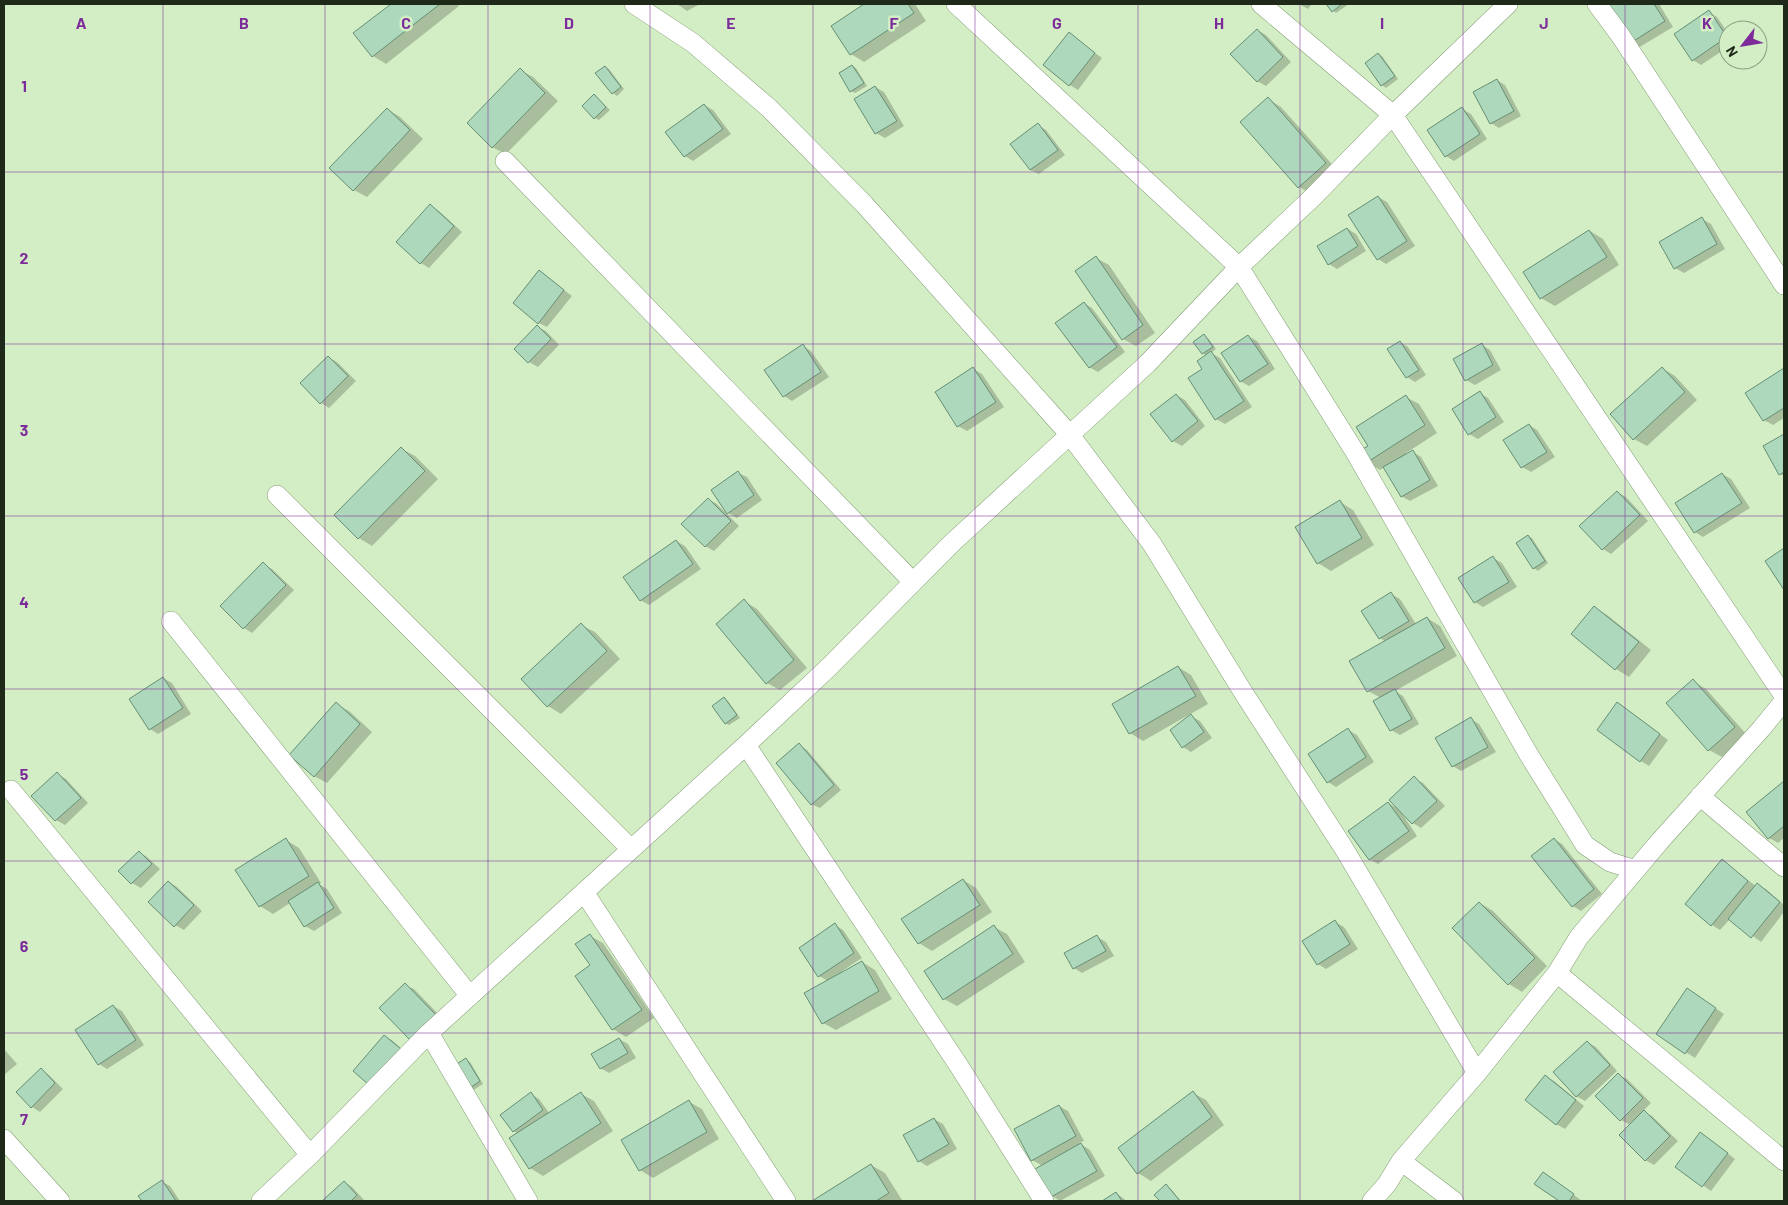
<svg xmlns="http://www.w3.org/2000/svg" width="1788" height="1205" viewBox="0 0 1788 1205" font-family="Barlow,sans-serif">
  <rect width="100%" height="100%" fill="#d3eec5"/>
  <!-- shadow -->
  <path fill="#0003" d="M393,4h64l2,2 -73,58 -13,-8 -18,-23z
    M677,4h23l-13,7z
    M866,4h49l11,17 -62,41 -13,-8 -18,-28z
    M1299,4h13l-4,5z
    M1327,4h22l-13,9z
    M1614,4h45l14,23 -35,21 -30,-40z
    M1709,12l8,5 11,16v14l-27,18 -8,-5z
    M1257,30l9,5 25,27 -25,24 -9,-5z
    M1069,34l33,24 -24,32 -8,-5z
    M1379,54l3,2 16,23 -12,9 -4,-3 -16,-22z
    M852,66l4,2 11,18 -12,7 -4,-2z
    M605,67l4,2 15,20 -7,7 -4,-3 -16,-19z
    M520,70l13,7 25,24 -52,53 -14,-7z
    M1497,80l8,5 16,31 -22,12 -8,-5z
    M875,87l9,5 20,34 -19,12 -9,-5z
    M595,96l15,14 -11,10 -4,-2z
    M1268,99l13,8 57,64 -26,23 -13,-7z
    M704,105l9,5 18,24 -38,27 -8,-5z
    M387,109l13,8 23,22 -56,58 -13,-7z
    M1462,109l9,5 16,25 -33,22 -8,-5z
    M1038,125l8,5 19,25 -26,19 -9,-4z
    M1378,197l9,5 28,44 -29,18 -8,-5z
    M430,206l9,5 23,21 -33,36 -8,-5z
    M1702,219l9,5 14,25 -41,24 -9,-5z
    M1348,229l8,5 10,17 -29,18 -8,-5z
    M1590,231l13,8 16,26 -64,41 -14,-8z
    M1096,258l13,7 46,68 -19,13 -13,-7z
    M540,272l32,24 -25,31 -8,-4z
    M1084,303l8,5 33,44 -27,20 -9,-5z
    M537,327l9,4 13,14 -21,22 -9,-5 -13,-13z
    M1204,336l4,2 8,11 -5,4 9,5 32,49 -27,17 -9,-5 -12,-50 3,-13 -4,-3z
    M1248,336l9,5 18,28 -26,17 -9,-5z
    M1400,342l8,5 18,28 -11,7 -8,-5z
    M1482,345l8,5 11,20 -26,15 -9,-5z
    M803,346l8,5 18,26 -37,24 -8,-5z
    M328,357l9,5 19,19 -27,27 -8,-5z
    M1662,368l13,8 22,24 -50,46 -13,-7z
    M973,369l9,5 22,33 -37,24 -9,-5z
    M1784,369v49l-11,7 -9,-5 -17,-26z
    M1480,393l8,5 16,24 -26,17 -9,-5 -16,-24z
    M1176,395l9,5 20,26 -23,20 -9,-5z
    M1406,397l13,7 18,29 -31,20 1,2 6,-3 8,5 17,29 -28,15 -9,-5 -16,-29 -5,3 -13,-8 3,-16z
    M1529,425l8,5 18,27 -24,15 -9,-5z
    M1784,435v41l-4,-2 -16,-28z
    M402,449l13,7 23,23 -66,67 -13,-8z
    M738,473l9,4 15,23 -25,18 -9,-5z
    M1722,474l9,5 19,29 -47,29 -8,-5z
    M1617,492l9,5 22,24 -37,33 -8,-5 -22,-23z
    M708,499l9,5 22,22 -25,25 -9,-5z
    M1340,502l13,8 21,35 -43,26 -13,-8 -21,-36z
    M1528,536l4,2 16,25 -10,8 -4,-3z
    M676,541l9,5 16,23 -52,36 -9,-5z
    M1493,558l9,5 15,24 -34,20 -8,-5z
    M263,564l9,5 22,21 -42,43 -8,-5z
    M1391,594l9,5 16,25 11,-6 13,8 17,30 -62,35 8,5 16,28 -19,11 -9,-5 -10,-32 -13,-7 18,-49 -6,-4z
    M744,601l13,8 50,59 -27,22 -13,-7z
    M1594,608l13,7 44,35 -22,27 -13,-8 -43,-35z
    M581,625l14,7 25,27 -59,55 -13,-8z
    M1178,667l13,8 17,29 -65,37 -13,-8z
    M163,678l9,5 19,31 -33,20 -8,-5z
    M1693,681l13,8 41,46 -25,22 -13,-7z
    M724,699l4,2 12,17 -11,7 -4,-2z
    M336,704l13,7 23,21 -45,51 -13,-7z
    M1626,709l42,31 -19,26 -8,-5z
    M1191,716l9,5 12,17 -21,14 -8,-5z
    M1471,719l8,5 17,28 -35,19 -8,-5z
    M1348,730l9,5 17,27 -38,25 -8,-5z
    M799,745l8,5 34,40 -21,18 -9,-4z
    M57,774l9,5 22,24 -23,22 -9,-5 -23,-24z
    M1414,778l9,5 22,23 -24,22 -8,-5 -13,-14z
    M1784,783v55l-6,5 -9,-5 -21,-26z
    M1388,803l11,6 18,27 -39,28 -9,-5z
    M1554,839l8,5 40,50 -21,17 -8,-5z
    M286,840l13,8 22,35 -2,1 8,5 15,24 -28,18 -9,-5 -15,-23 -17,11 -13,-8z
    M139,852l8,5 13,12 -19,19 -9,-5 -12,-12z
    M1722,861l34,25 1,-1 9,4 18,16v7l-23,30 -31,-23 -10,11 -8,-5 -25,-21z
    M963,880l13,8 16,24 -60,39 -13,-8z
    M169,882l8,5 25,24 -18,19 -9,-5z
    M1480,903l13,8 54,55 -25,26 -13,-8z
    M1335,922l9,5 14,22 -32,20 -8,-5z
    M835,925l8,5 19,28 -20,13 1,2 19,-11 13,8 17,29 -56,31 -13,-7 5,-42 -9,-5z
    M994,927l13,7 18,28 -68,44 -13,-7z
    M590,936l13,7 51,75 -28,19 -13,-8 -36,-53 15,-10z
    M1097,937l9,5 8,14 -32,17 -8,-5z
    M405,985l9,4 31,32 -25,24z
    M1696,995l28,19 -29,44 -37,-24z
    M113,1006l9,5 22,34 -37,24 -8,-5z
    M385,1036l8,5 15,14 -38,29z
    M619,1039l9,5 8,14 -27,15 -9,-5z
    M1587,1042l9,5 21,24 -32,30 -9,-5z
    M4,1049l13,15 -13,11z
    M466,1060l4,2 13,22 -11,7z
    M41,1070l8,5 14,14 -23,23 -8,-5z
    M1618,1075l9,4 24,24 -8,8 9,5 26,25 -24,24 -9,-5 -15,-35 -9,-5 -24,-24z
    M1546,1077l8,4 30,25 -19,23 -9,-5z
    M1193,1093l13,7 18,25 -73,56 -13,-8z
    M531,1094l8,5 11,15 31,-20 13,7 19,30 -70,45 -13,-8 -12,-34 -4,-3 -12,-16z
    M689,1102l13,7 17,30 -66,39 -13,-8z
    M1059,1106l9,5 16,30 -5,2 11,7 15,26 -45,25 -8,-5 -9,-30 -11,-6z
    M934,1119l9,5 14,25 -30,17 -8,-5z
    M1709,1139l26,20 -24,32 -35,-25z
    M871,1165l14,8 17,27 -88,1z
    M1551,1179l30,21 -1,1h-19l-25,-17z
    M162,1182l8,4 10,15h-37l-3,-5z
    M344,1182l8,5 13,14h-41z
    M1166,1186l4,2 11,13h-20l-5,-6z
    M1116,1193l11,8h-23z"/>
  <!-- building -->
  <path fill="#add8bb" stroke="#668f74" d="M391,4h49l-68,53 -19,-24z
    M864,4h44l6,9 -64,42 -19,-29z
    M1326,4h16l-10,8z
    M1612,4h42l11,17 -36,23 -23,-37z
    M1709,10l18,27 -35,24 -18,-27z
    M1257,29l26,28 -26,25 -27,-28z
    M1069,32l26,21 -26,33 -26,-21z
    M1378,53l17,23 -14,10 -16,-23z
    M852,65l12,18 -14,9 -11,-19z
    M605,66l16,21 -9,7 -17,-21z
    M520,68l25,25 -53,55 -25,-25z
    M1497,79l17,32 -24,13 -17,-32z
    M875,86l22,35 -22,13 -21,-35z
    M594,94l12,13 -12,12 -12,-13z
    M1268,97l58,66 -28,25 -58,-66z
    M704,104l19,25 -39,28 -19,-25z
    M1462,107l18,27 -35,23 -18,-27z
    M387,108l23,22 -57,61 -24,-23z
    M1038,123l20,27 -28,20 -20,-26z
    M1378,196l29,45 -30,19 -29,-45z
    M430,204l24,22 -34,38 -24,-22z
    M1702,217l15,27 -43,25 -15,-27z
    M1347,228l11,18 -30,19 -11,-19z
    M1589,230l18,27 -67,42 -17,-27z
    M1096,256l47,69 -21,15 -47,-69z
    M539,270l25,20 -26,34 -25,-21z
    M1084,302l33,45 -28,21 -34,-45z
    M537,325l14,14 -23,24 -14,-14z
    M1204,334l9,13 -11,7 -9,-12z
    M1248,335l20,29 -28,18 -19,-29z
    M1400,341l19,29 -13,8 -19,-29z
    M1482,343l11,22 -28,16 -12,-22z
    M803,344l18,28 -38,25 -19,-27z
    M1211,351l33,50 -29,19 -27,-42 14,-9 -5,-8z
    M328,356l20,20 -28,28 -20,-21z
    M973,367l23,35 -39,25 -22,-35z
    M1662,367l23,25 -52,48 -23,-26z
    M1784,368v40l-21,13 -18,-28z
    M1480,391l16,26 -28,18 -16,-26z
    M1176,394l22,27 -26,21 -22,-28z
    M1406,395l19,30 -59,38 -7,-12 9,-5 -12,-19z
    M1529,424l18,28 -26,16 -18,-28z
    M1784,434v38l-5,3 -16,-29z
    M401,447l24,24 -67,68 -24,-24z
    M1413,450l17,30 -29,17 -18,-30z
    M738,471l16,24 -27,19 -16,-24z
    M1722,473l20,30 -48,30 -19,-30z
    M1617,491l23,24 -38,35 -23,-24z
    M708,498l23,23 -26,26 -24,-23z
    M1340,500l22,38 -45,26 -22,-37z
    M1528,535l17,26 -12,8 -17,-26z
    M676,540l17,24 -53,37 -17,-24z
    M1784,548v42l-19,-29z
    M1493,556l16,26 -35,21 -16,-25z
    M263,562l23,23 -43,44 -23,-23z
    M1391,592l18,29 -30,18 -18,-28z
    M744,599l50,61 -28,24 -50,-60z
    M1594,606l45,36 -24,28 -44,-36z
    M1427,617l18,31 -78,44 -18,-31z
    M581,623l26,28 -60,56 -26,-28z
    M1178,666l18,30 -67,38 -17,-30z
    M163,677l20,31 -34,22 -20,-31z
    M1693,679l42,48 -27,24 -42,-48z
    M1395,689l17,30 -22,12 -17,-30z
    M724,697l13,18 -12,9 -13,-18z
    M336,702l24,22 -46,53 -25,-22z
    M1617,702l43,32 -20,28 -43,-32z
    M1191,714l13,18 -22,16 -12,-18z
    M1471,717l17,30 -36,20 -17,-29z
    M1348,728l18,29 -39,26 -19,-29z
    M799,743l35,42 -23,20 -35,-42z
    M57,772l24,26 -26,23 -24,-25z
    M1414,776l23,25 -25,23 -23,-24z
    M1784,781v45l-16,13 -22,-27z
    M1388,802l21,29 -40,29 -21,-29z
    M286,838l23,38 -50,31 -24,-37z
    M1554,838l40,51 -22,18 -41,-51z
    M139,851l13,13 -21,20 -13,-13z
    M1722,859l26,22 -37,45 -26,-22z
    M963,879l17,26 -62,39 -17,-25z
    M168,881l26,24 -20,22 -26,-25z
    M318,882l16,26 -30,19 -16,-26z
    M1757,883l23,19 -29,36 -23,-19z
    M1479,902l56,56 -27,27 -56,-57z
    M1335,920l15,24 -33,21 -15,-24z
    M835,923l19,30 -36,24 -19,-29z
    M994,925l19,29 -70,46 -19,-29z
    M590,934l52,76 -30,20 -37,-54 15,-11 -15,-21z
    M1097,935l9,16 -33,18 -9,-16z
    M862,961l17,30 -57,33 -18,-31z
    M405,983l32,33 -26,25 -32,-33z
    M1687,988l29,20 -31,46 -29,-20z
    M113,1005l23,35 -38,25 -23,-35z
    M384,1035l17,14 -32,36 -16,-14z
    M619,1038l9,15 -28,16 -9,-15z
    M1587,1041l23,24 -34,32 -23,-25z
    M466,1058l14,23 -13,9 -15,-23z
    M41,1068l14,15 -24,25 -15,-16z
    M1618,1073l25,25 -23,23 -25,-25z
    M1545,1075l31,25 -20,25 -31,-25z
    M1193,1091l19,26 -75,57 -19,-26z
    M531,1092l12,18 -30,22 -13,-17z
    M581,1092l20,31 -72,46 -20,-31z
    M689,1100l18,32 -68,39 -18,-31z
    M1059,1105l17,31 -45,25 -17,-32z
    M1644,1110l26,26 -25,25 -26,-26z
    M934,1118l15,26 -31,18 -15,-27z
    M1700,1132l28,21 -26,34 -27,-20z
    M1081,1143l16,28 -46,26 -16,-28z
    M871,1164l18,29 -13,8h-64z
    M1543,1172l31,22 -5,7h-10l-25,-17z
    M162,1180l14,21h-34l-4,-5z
    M344,1181l13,14 -6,6h-29z
    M1166,1184l14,17h-20l-6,-6z
    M1116,1192l6,9h-20z"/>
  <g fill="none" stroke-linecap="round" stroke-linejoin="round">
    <defs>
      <path id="street" d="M634,4l59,39 76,65 95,96 206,231 82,109 91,148 100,155 134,226
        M956,4l283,263 116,185 174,303 56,90 25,17 26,8
        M1261,4l132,111 391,581
        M1597,4l23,31 164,250
        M505,161l408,421
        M277,495l354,354
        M171,621l299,375
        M746,745l213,321 85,135
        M11,790l299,365
        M1700,796l84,71
        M584,892l202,309
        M1557,973l227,188
        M429,1033l99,168
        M4,1139l56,62
        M1401,1161l76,-88 80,-100 22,-36 81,-96 101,-112 23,-28
        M261,1201l49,-46 119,-122 317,-288 83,-78 123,-124 195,-179 92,-97 74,-70 80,-82 115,-111
        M1372,1201l15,-17 14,-23 53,40"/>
    </defs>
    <!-- street casing -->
    <use href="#street" stroke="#849d77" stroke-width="20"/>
    <!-- street -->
    <use href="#street" stroke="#fff" stroke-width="19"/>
  </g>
  <!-- grid -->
  <path fill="none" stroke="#7d2b9b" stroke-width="1" stroke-opacity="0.55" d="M163,4v1197M325,4v1197M488,4v1197M650,4v1197M813,4v1197M975,4v1197M1138,4v1197M1300,4v1197M1463,4v1197M1625,4v1197M4,172h1780M4,344h1780M4,516h1780M4,689h1780M4,861h1780M4,1033h1780"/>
  <g font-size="16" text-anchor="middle" font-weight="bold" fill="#7d2b9b" stroke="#d3eec5" stroke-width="5" stroke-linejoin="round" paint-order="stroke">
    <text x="81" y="29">A</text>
    <text x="244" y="29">B</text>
    <text x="406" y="29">C</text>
    <text x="569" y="29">D</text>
    <text x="731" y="29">E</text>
    <text x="894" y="29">F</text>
    <text x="1057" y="29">G</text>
    <text x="1219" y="29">H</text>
    <text x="1382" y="29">I</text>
    <text x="1544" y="29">J</text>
    <text x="1707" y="29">K</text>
    <text x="24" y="92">1</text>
    <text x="24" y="264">2</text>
    <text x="24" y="436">3</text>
    <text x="24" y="608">4</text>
    <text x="24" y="780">5</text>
    <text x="24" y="952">6</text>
    <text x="24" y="1125">7</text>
  </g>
  <!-- border -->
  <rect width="1788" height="1205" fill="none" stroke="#1f2919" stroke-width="10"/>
  <!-- north arrow -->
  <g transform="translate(1743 45) rotate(239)"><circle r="24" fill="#d3eec5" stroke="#8b9f80"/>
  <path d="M0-4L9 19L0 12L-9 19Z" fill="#7d2b9b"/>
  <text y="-8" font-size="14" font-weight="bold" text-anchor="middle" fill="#1f2919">N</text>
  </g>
</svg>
